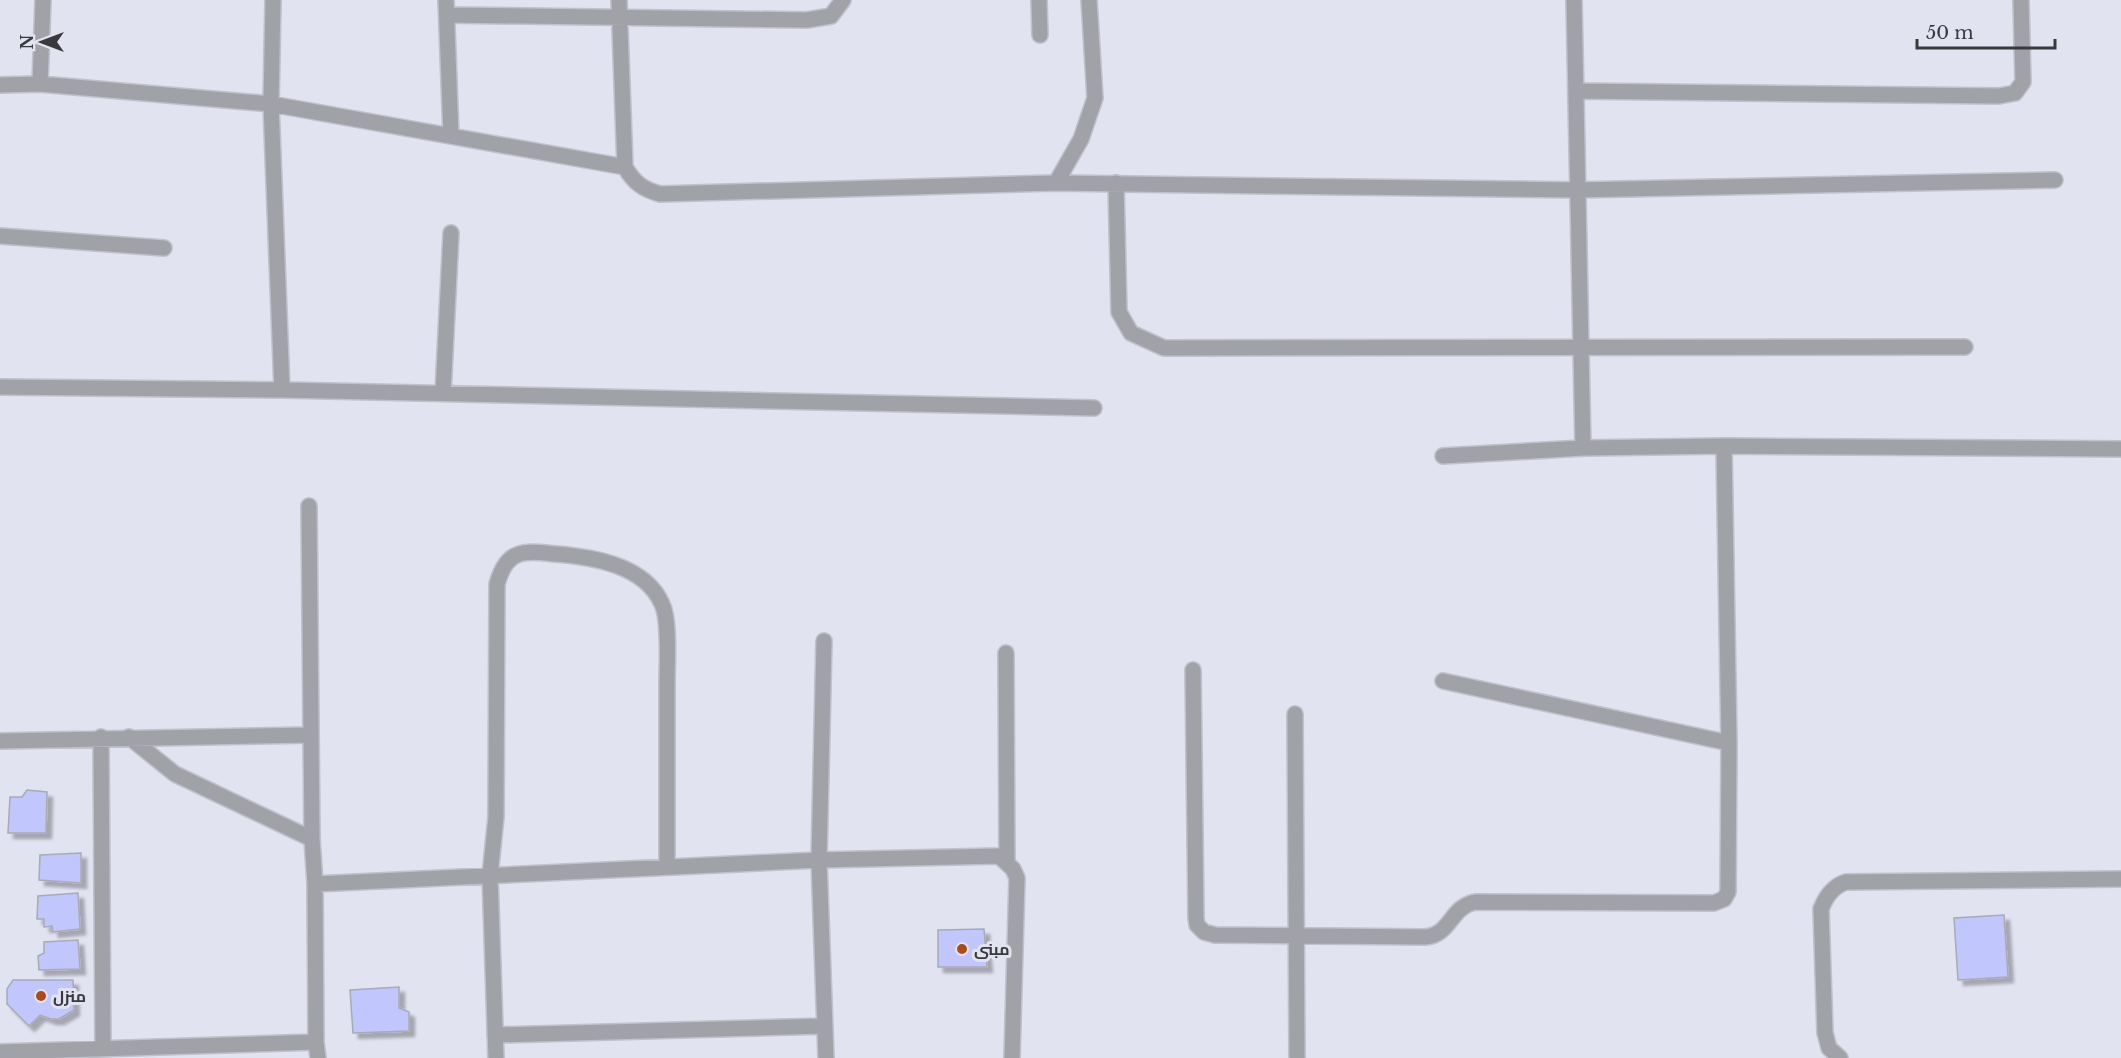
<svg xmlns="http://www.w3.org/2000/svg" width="2121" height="1058" viewBox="0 0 2121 1058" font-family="'Libre Baskerville',Cairo,serif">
  <defs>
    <filter id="shadow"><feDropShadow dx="5.5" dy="5.5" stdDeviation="1.5" flood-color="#0004"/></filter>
  </defs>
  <rect width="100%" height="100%" fill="#e1e3f0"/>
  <!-- building -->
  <path fill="#c1c6fd" stroke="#a8aab7" stroke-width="1.5" filter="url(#shadow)" d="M27,790l20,2 -1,41h-38l2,-36h12z
    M81,853v30l-42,-3 1,-25z
    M78,893l2,36 -27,3 -1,-6 -8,1v-8h-7l1,-23z
    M2004,915l4,62 -50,3 -4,-62z
    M984,929l3,38h-49v-37z
    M78,940l2,29 -41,1 -1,-14 6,-3v-11z
    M13,980h60l1,30 -15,9h-8l-11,-4 -11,11 -22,-22v-15z
    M399,987v21l10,4v19l-56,2 -3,-43z"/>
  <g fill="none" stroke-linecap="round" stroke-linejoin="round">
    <defs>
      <path id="minor" d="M273,0l-2,104 11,286
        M446,0l5,136
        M619,0l6,167c9,16 18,22 35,27l396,-11 520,7 479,-10
        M1039,0l1,35
        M1574,0l9,448
        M447,15l360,5 24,-4 12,-16
        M40,84l3,-84
        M0,85l40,-1 231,20 354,63
        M1576,91l423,5 16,-3 8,-11 -2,-82
        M1056,183l25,-44 14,-41 -6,-98
        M1116,183l3,129 12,21 33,15 801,-1
        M0,236l164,12
        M0,387l282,3 812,18
        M443,393l8,-160
        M1724,446l397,3
        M309,506l3,333 3,45 1,158 2,16
        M824,641l-5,219 7,198
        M1006,653l1,208
        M1193,670l3,248 1,7 7,7 11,3 210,2c26,-2 25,-30 50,-35l239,1 10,-4 4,-7 1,-149 -5,-297 -141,2 -140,8
        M1443,681l286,62
        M1295,714l2,344
        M101,737l2,311
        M129,737l46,37 137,65
        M0,741l310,-6
        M315,884l504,-24 180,-4 14,13 4,9 -5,180
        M495,1035l330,-9
        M0,1052l316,-10
        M496,1058l-6,-183 6,-58 1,-233c10,-36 27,-33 59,-30 37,3 89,11 106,50 8,16 5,61 5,81 0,61 0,121 0,182
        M1840,1058l-11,-10 -4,-15 -4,-124c5,-13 12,-23 25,-27l275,-3"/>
    </defs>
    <!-- minor casing -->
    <use href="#minor" stroke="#bfc1cc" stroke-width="18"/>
    <!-- minor -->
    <use href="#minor" stroke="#a1a2a8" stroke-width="15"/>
  </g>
  <!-- markers -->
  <g fill="#ae4a18" stroke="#e1e3f0" stroke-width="2">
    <circle cx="962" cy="949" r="6"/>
    <circle cx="41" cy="996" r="6"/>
  </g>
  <g text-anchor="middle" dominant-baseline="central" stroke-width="6" stroke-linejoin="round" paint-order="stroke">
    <!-- poi labels -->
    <g font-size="16" font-weight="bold" fill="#38383d" stroke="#e1e3f0" text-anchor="start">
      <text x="974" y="949">مبنى</text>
      <text x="53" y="996">منزل</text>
    </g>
  </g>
  <!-- north arrow -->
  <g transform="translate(42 42) rotate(270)" stroke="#e1e3f0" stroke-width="4.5" paint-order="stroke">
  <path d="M0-4.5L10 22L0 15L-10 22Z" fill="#38383d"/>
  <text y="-9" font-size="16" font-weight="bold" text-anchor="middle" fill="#38383d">N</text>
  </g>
  <!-- scale -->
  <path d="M1917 39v9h138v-9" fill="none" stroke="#38383d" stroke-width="3"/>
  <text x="1926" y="39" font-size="18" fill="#38383d" stroke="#e1e3f0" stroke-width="4.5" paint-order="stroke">50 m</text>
</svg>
